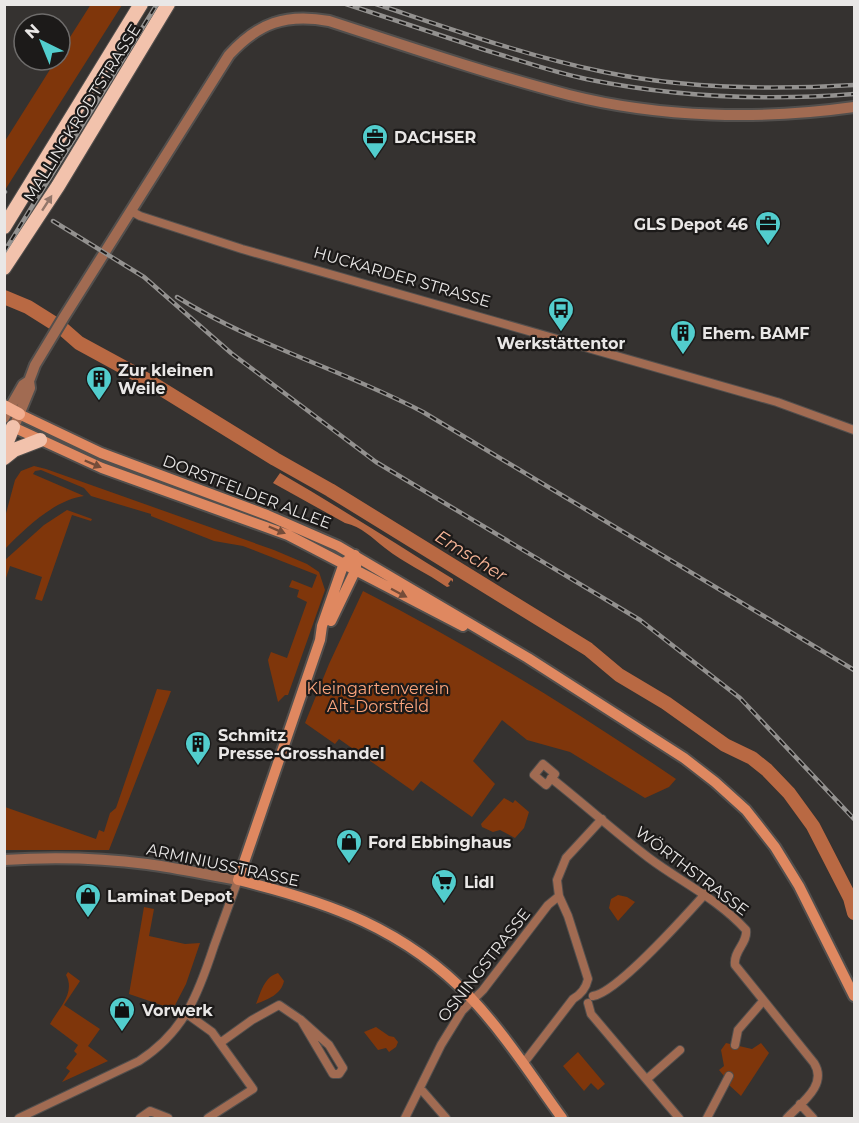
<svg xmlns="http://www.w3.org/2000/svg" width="859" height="1123" viewBox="0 0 859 1123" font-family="Montserrat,sans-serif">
  <rect width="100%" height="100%" fill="#353230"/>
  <!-- green -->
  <path fill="#7f360b" d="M91,4l31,1 -117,185v-49l51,-81h4v-7z
    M34,466l12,3 228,81 33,14 12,8 6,18 -37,105h-3l-7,7 -9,-37 -1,-5 3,-8 16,6 20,-56 -10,-5 2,-7 -10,-3 3,-7 20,8 5,-13 -74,-29 -29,-5 -63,-25v-2l-60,-18 -7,-8 -43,-18 -6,1 -2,3 51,22c-28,3 -60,33 -79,53v-32l10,-37 6,-9z
    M67,510l25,9 -1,2 -19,-6 -30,86 -7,-2 7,-22 -32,-11 -5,15v-21l39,-35z
    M363,591c109,56 212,119 313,188l-7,8 -24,11 -75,-46 -43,-12 -25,-20 -29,41 22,23 -23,33 -51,-36 -8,10 -74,-52 -4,5 -30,-21 24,-59z
    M157,689l14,2 -62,159h-104v-43l91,32 3,-9 5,2 6,-19 6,-5z
    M504,798l9,5 2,-3 14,12 -5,16 -9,10 -15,-8 -7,2 -11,-5 -1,-3z
    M618,895l9,2 8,5 -17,19 -9,-13 2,-9z
    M144,907l10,2 -5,27 36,8 15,-1 -14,41 -13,25 -44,-15z
    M68,972l12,9 -16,24 36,24 -12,17 20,15 -46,21 8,-11 -4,-3 11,-14 -3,-3 4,-6 -28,-21c8,-15 26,-31 16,-49z
    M278,973l6,8c-3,14 -16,18 -28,23 5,-12 8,-27 22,-31z
    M376,1027l13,9 5,1 4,5 -2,5 -7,5 -3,-4 -8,2 -14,-18z
    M726,1043l26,6 9,-6 8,10 -28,43 -12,-11 3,-6 -8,-3 -5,-6 5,-4 -3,-16z
    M578,1052l27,32 -7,6 -7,-7 -7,8 -21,-25z"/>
  <!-- water -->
  <path fill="#b96943" d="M280,473c59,34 116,71 173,106v3l-2,-2 -3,4 2,2 -3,1c-20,-14 -43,-24 -62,-39 -14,-11 -23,-21 -40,-25l-72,-40z"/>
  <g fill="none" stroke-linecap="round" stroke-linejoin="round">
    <!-- river -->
    <path stroke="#b96943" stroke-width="14" d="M4,297l24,10 35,22 16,14 68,37 128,79 55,31 258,159 31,26 47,28 59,42 27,13 15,12 22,23 24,33 37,72 4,15"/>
    <defs>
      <path id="minor" d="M131,211l9,5 102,33 535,153 77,28
        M543,764l12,10 -9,11 -12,-10z
        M551,778c33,26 64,54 98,80 32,24 69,41 97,72 2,13 -13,21 -11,35l79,98c14,22 -13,40 -27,55
        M593,996c25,-4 93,-81 112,-102
        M588,1003l3,11 88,104
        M187,1014l25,18 41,57 -45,29
        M220,1043l32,-23 27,-15 22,15 28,25 14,23 -4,6h-6l-32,-54
        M735,1045l3,-15 25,-29
        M523,1064l50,-65c7,-4 13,-11 15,-20l-20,-63 -9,-20 -2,-16 9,-22 36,-39
        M647,1079l33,-29
        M420,1088l26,30
        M800,1104l13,14
        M19,1118l120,-57c45,-29 59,-66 75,-115 8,-22 16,-44 24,-66
        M140,1118l10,-7 18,7
        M405,1118l36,-73 21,-34 21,-21 65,-85 11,-9
        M707,1118l22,-42"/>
      <path id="tertiary" d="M4,418l19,-33 6,-4 6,-16 29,-48 165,-262c29,-32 57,-42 100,-34 80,26 159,53 240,74 92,23 192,25 285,12
        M16,422l14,-34 -1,-7
        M4,860c48,-3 96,-2 143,4 31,4 61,11 91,16"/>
      <path id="secondary" d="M19,414l82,39 166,62 71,31 190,112 156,100 31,24 31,28 29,37 24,39 55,110
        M13,427l89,41 186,67 175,91
        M355,555l-11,8 -22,63 -2,14 -82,240c91,22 167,49 233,118 34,36 62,80 91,120
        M331,621l25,-52v-5"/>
      <path id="primary" d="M4,406l15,8"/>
      <path id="trunk" d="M4,227l137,-223
        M4,268l54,-82 110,-182
        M4,449l9,-22
        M4,458l10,-8 26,-10"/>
    </defs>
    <!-- minor casing -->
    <use href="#minor" stroke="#524f4d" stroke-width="10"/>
    <!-- tertiary casing -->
    <use href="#tertiary" stroke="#524f4d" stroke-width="14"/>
    <!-- secondary casing -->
    <use href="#secondary" stroke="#524f4d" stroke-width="14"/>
    <!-- primary casing -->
    <use href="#primary" stroke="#524f4d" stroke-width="15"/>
    <!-- trunk casing -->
    <use href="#trunk" stroke="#524f4d" stroke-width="16"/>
    <!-- minor -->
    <use href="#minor" stroke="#a16b52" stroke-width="8"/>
    <!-- tertiary -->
    <use href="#tertiary" stroke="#a16b52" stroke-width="10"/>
    <!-- secondary -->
    <use href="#secondary" stroke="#df8860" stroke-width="10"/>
    <!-- primary -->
    <use href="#primary" stroke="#f2ae90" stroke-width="12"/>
    <!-- trunk -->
    <use href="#trunk" stroke="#f2c2ac" stroke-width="14"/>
    <defs>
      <path id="rail" d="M346,4c47,16 93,31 139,46 34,10 67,22 101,29 88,18 179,22 268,15
        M376,4c75,25 150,52 228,68 82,17 167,18 250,13
        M4,191l1,1
        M53,221l91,56 87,76 145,109 264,158 100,78 114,121
        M4,252l153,-248
        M177,297c77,48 166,73 246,115l431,258"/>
    </defs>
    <!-- rail casing -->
    <use href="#rail" stroke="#93918f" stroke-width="4.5"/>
    <!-- rail -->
    <use href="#rail" stroke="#1c1a19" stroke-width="2" stroke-dasharray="7" stroke-linecap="butt"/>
  </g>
  <!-- one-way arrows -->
  <defs><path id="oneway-solid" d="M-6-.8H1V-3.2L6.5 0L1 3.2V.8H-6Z" transform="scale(1.5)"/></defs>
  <use fill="#92766a" href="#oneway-solid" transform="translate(47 203) rotate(-57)"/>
  <g fill="#744c39">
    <use href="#oneway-solid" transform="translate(93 464) rotate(23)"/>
    <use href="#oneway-solid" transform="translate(277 530) rotate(23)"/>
    <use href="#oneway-solid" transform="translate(399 593) rotate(28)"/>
  </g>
  <!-- icons -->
  <defs>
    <symbol id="office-pin" viewBox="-11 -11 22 30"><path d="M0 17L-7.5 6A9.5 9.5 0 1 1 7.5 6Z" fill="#52cdcd" stroke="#1c1a19"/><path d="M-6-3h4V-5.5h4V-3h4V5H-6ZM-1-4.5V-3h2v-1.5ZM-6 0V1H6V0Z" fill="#111"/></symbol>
    <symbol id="bus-pin" viewBox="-11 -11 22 30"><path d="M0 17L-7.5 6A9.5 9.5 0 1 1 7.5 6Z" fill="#52cdcd" stroke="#1c1a19"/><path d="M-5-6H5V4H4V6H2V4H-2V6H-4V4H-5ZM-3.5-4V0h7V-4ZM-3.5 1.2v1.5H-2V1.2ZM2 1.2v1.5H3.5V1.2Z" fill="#111"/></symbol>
    <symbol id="building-pin" viewBox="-11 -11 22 30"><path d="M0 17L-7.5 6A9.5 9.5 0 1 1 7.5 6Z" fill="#52cdcd" stroke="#1c1a19"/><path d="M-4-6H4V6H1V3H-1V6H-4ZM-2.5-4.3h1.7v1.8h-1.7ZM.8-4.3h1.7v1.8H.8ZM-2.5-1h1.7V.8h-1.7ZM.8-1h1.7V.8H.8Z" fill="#111"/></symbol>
    <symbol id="shop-pin" viewBox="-11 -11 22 30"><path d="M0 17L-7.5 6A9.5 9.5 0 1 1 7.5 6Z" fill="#52cdcd" stroke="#1c1a19"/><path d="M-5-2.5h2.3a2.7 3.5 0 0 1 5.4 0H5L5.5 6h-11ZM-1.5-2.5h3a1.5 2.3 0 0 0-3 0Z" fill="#111"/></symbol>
    <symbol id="supermarket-pin" viewBox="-11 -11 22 30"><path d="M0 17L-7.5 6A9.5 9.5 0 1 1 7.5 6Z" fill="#52cdcd" stroke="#1c1a19"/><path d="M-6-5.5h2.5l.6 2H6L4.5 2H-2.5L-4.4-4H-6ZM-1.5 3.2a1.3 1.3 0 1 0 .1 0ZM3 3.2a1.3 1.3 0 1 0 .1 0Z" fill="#111"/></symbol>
  </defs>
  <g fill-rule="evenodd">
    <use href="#office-pin" x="360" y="122" width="30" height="40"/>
    <use href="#office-pin" x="753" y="209" width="30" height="40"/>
    <use href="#bus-pin" x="546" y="295" width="30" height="40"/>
    <use href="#building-pin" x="668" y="318" width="30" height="40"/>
    <use href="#building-pin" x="84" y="364" width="30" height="40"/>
    <use href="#building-pin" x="183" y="729" width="30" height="40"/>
    <use href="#shop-pin" x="334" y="827" width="30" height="40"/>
    <use href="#supermarket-pin" x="429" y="867" width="30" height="40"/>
    <use href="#shop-pin" x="73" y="881" width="30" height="40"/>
    <use href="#shop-pin" x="107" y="995" width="30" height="40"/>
  </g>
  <g text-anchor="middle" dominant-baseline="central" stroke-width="4.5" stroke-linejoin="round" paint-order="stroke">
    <!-- street labels -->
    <g font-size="16" fill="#e9e7e6" stroke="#1c1a19">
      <text transform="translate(82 113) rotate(-58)">MALLINCKRODTSTRASSE</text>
      <text transform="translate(402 277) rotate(16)">HUCKARDER STRASSE</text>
      <text transform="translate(247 492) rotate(21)">DORSTFELDER ALLEE</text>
      <text transform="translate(223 865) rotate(12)">ARMINIUSSTRASSE</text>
      <text transform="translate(692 871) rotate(37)">WÖRTHSTRASSE</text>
      <text transform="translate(484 965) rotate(-52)">OSNINGSTRASSE</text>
    </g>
    <!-- poi labels -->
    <g font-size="16" font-weight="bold" fill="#e9e7e6" stroke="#1c1a19" text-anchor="start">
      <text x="394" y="137">DACHSER</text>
      <text x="748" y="224" text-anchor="end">GLS Depot 46</text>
      <text x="702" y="333">Ehem. BAMF</text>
      <text x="561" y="343" text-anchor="middle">Werkstättentor</text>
      <text x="118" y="370">Zur kleinen<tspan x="118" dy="18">Weile</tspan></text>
      <text x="218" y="735">Schmitz<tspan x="218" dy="18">Presse-Grosshandel</tspan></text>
      <text x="368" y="842">Ford Ebbinghaus</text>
      <text x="464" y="882">Lidl</text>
      <text x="107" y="896">Laminat Depot</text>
      <text x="142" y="1010">Vorwerk</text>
    </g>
    <!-- park labels -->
    <g font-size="16" fill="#fca57d" stroke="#1c1a19">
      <text x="378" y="688">Kleingartenverein<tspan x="378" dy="18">Alt-Dorstfeld</tspan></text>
    </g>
    <!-- water labels -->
    <g font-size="18" font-style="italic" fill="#f7b597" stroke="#1c1a19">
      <text transform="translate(471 556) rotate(32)">Emscher</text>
    </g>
  </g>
  <!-- border -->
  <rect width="859" height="1123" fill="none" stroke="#e9e7e6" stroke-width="12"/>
  <!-- north arrow -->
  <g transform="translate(42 42) rotate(317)"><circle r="28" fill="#1c1a19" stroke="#6e6c6b" stroke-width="1.5"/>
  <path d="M0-4.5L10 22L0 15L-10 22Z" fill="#52cdcd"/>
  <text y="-9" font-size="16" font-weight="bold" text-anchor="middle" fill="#e9e7e6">N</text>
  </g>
</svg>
